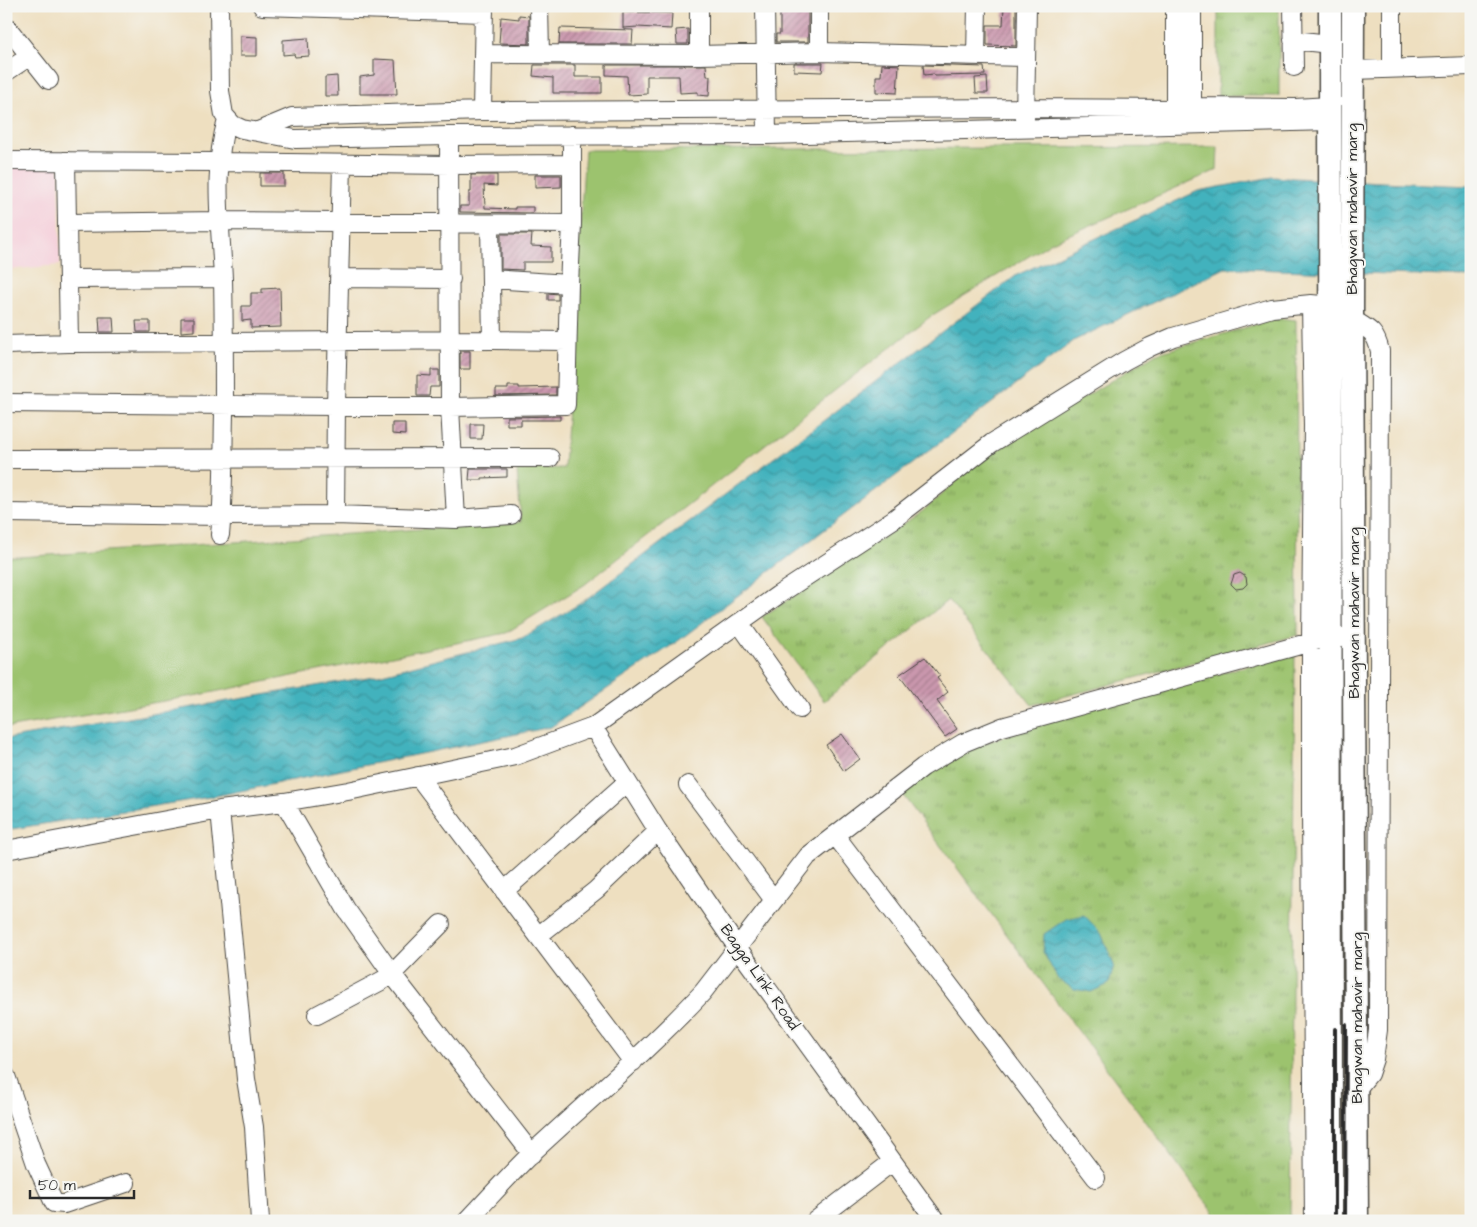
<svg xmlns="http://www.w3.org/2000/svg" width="1477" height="1227" viewBox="0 0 1477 1227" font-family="'Architects Daughter',sans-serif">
  <defs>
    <pattern id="park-tufts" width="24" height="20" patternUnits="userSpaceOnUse" patternTransform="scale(1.25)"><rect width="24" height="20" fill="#9cc36e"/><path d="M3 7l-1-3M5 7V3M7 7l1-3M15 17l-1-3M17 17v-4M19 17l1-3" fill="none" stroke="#7f9f5b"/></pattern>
    <pattern id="water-waves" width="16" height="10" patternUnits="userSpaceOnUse" patternTransform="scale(1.25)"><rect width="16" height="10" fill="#43b2bd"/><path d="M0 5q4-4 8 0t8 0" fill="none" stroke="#38919a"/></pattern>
    <pattern id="building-hatch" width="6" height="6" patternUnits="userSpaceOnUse" patternTransform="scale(1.25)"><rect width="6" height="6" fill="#cb98ae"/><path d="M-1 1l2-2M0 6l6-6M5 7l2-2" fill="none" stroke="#a57c8e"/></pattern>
  </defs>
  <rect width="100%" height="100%" fill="#f6f6f2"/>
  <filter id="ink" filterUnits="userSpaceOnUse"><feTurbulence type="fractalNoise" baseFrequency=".02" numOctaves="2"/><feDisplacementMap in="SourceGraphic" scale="10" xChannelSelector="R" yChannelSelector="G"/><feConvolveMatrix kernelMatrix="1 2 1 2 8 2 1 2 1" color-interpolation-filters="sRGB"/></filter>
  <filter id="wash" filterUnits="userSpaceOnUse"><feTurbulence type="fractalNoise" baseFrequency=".0096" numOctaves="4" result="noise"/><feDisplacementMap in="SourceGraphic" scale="20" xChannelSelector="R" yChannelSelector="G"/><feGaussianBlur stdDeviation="1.12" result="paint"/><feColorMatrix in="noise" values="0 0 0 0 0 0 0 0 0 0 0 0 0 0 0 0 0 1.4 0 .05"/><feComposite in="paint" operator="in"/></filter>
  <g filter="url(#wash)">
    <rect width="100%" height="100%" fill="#eedfc0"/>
    <!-- built -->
    <path fill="#f5cfda" d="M6,162l53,1 1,102 -54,5z"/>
    <!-- green -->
    <path fill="#9cc36e" stroke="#64774c" d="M1218,147l-1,23 -165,72 -121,74 -347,269 -78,48 -307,62 -193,33v-170l515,-36 -4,-52 47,-2 21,-318z"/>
    <!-- park -->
    <path fill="url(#park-tufts)" stroke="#64774c" d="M1218,6h61v90h-61z
      M1278,318l18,2 2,315 -266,70 -84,-105 -124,101 -62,-84 161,-106 53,-48 179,-109z
      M1295,653l-5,568h-70l-321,-431 78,-44 80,-29z"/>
    <!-- water -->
    <path fill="url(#water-waves)" stroke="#376e74" d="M1272,177l199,9v91l-246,-9 -150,72 -397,301 -127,86 -335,69 -210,34v-91l368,-63 148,-38 59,-35 436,-328 181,-84z
      M1084,915l17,18 13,32 -5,19 -18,8 -17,-3 -16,-10 -15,-27 1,-18 22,-15z"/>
    <g id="blocks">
      <!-- building -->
      <path fill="url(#building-hatch)" d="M797,6h11v36h-32v-8h4v-24l17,1z
        M1004,6h12v40l-29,-1v-20h16z
        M623,12l49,1 -1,16 -33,-2 -15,1z
        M519,15l10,1v28l-30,-1 2,-26 18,2z
        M560,28l73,2 -1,14h-73z
        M688,29v15h-11l-1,-14z
        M240,36l17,1v19h-17z
        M308,38l1,18 -14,1 -1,-3 -11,1v-15z
        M374,59l21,1 2,34h-37v-17l14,-2z
        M794,63h29l-1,9 -28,-1z
        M882,64l17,1 -2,28 -21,-1v-16h5z
        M534,65h41v12h27v16h-49v-15l-20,-2z
        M606,65h100l1,11h3l-1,20 -11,-1v-3l-18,1 -1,-17h-32v18l-19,1 -1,-19 -21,-1z
        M923,65l61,2 1,8 -50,1 -1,-2 -10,1z
        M337,76l1,20h-13v-19z
        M987,77l1,16h-12l-1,-15z
        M260,173h24v13h-24z
        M471,175h26v11l-13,-1 1,23 30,1v-2h18v6l-73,-1v-6h9v-14h2z
        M535,175h26v12l-26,1z
        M501,234h31l-1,12 20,1v15h-28v8l-22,-1z
        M280,288l1,39 -30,1v-8l-9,1v-15h9v-13h11v-4z
        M548,293l10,1v6h-10z
        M99,317h14l1,15h-14z
        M181,318h13v13l-13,1z
        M136,321h14v11h-13z
        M460,351h10v18h-10z
        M431,370h8v17h-9l-1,9h-12v-21l14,1z
        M508,386h11v2l37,-1v8l-60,1v-7h12z
        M560,416v4h-39v5h-14v-8z
        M392,423h13v12l-13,-1z
        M471,424h12l-1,15h-11z
        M470,469h37v8l-25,1v2h-13z
        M1240,573l6,4 1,7 -4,4 -7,1 -5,-5 3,-9z
        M925,657l15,19 -3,2 11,14 -11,9 20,28 -12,8 -46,-62z
        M842,734l18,25 -16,12 -18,-26z"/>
    </g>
  </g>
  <g filter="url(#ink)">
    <use href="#blocks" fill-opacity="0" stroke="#484641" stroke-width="1"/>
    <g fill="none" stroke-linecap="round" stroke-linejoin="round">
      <defs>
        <path id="minor" d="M219,6l1,85 4,24 9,10 9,4 53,10 154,-3 318,-1 563,-14
          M262,6l222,7
          M539,6l1,48
          M699,6v49
          M765,6l2,129
          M1293,6l1,61
          M6,26l43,54
          M1293,40l37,4
          M819,52v-46
          M483,54l216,1 120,-3 207,5
          M976,56l1,-50
          M1392,68v-62
          M1353,70l118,-4
          M6,72l24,-16
          M482,111l2,-105
          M1025,118l2,-112
          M1192,118v-112
          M1175,119v-113
          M258,131l34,-14 190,-6 543,-3 150,1 17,-2 103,1 35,-2
          M449,136l1,271 6,112
          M6,161l213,1 231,3 122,-1
          M66,161l3,182
          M67,223l153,-2 352,3
          M490,224l2,116
          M339,278l112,1
          M68,279l155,-1
          M491,279l78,5
          M1311,304l2,122 -2,216v167l3,412
          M1352,319c18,11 23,12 28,32l-2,679 -4,29 -5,15 -12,15
          M6,345l63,-2 423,-3 75,1
          M6,403l444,4 116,-2 3,-121 3,-60v-89
          M6,459l544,-1
          M6,513l216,3 113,-1 121,4 55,-4
          M335,515l1,-110 6,-241
          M220,535c4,-41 3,-82 4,-122 0,-45 0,-89 -1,-134 -2,-52 -11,-109 4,-159
          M739,623l61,86
          M593,727l65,104 79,116 199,274
          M418,776l215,286
          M688,785l86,115
          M284,802l62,107 46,65 140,180
          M220,810l26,269 8,48 6,94
          M835,835l261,343
          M6,850l214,-40 64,-8 64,-11 167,-35 78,-29 185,-132 116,-76 98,-76 132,-82 26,-14 23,-10 99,-29 39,-4 20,2
          M504,891l123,-109
          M538,936l58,-46 62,-59
          M317,1015l66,-35 9,-6 49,-50
          M6,1076l30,88 18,39 10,1 62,-21
          M467,1221c22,-23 43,-47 66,-69 57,-53 117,-103 170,-160l105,-136 115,-89 40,-24 39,-16 309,-85 20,-5h11
          M815,1221l77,-59"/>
        <path id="major" d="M1330,6l1,1215
          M1353,6l-1,313 5,902"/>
      </defs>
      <!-- minor casing -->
      <use href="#minor" stroke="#484641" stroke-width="20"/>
      <!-- major casing -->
      <use href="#major" stroke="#484641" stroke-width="25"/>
      <!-- minor -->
      <use href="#minor" stroke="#fff" stroke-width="18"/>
      <!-- major -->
      <use href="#major" stroke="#fff" stroke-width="22"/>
      <!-- rail -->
      <path stroke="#2b2b2b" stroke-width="4" d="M1335,1221v-192
        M1345,1221l1,-196"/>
    </g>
  </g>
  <g text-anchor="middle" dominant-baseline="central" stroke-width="4" stroke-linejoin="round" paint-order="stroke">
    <!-- street labels -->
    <g font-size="16" fill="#2b2b2b" stroke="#f6f6f2">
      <text transform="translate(1352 209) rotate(-90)">Bhagwan mahavir marg</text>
      <text transform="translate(1354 613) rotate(-90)">Bhagwan mahavir marg</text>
      <text transform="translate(760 977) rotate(55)">Bagga Link Road</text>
      <text transform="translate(1357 1018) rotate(-90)">Bhagwan mahavir marg</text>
    </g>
  </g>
  <!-- margin -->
  <rect width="1477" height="1227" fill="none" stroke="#f6f6f2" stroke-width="25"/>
  <!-- scale -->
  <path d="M30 1190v8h104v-8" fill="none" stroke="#2b2b2b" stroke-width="2.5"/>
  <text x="38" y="1190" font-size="15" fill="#2b2b2b" stroke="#f6f6f2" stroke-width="4" paint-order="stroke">50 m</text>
</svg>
